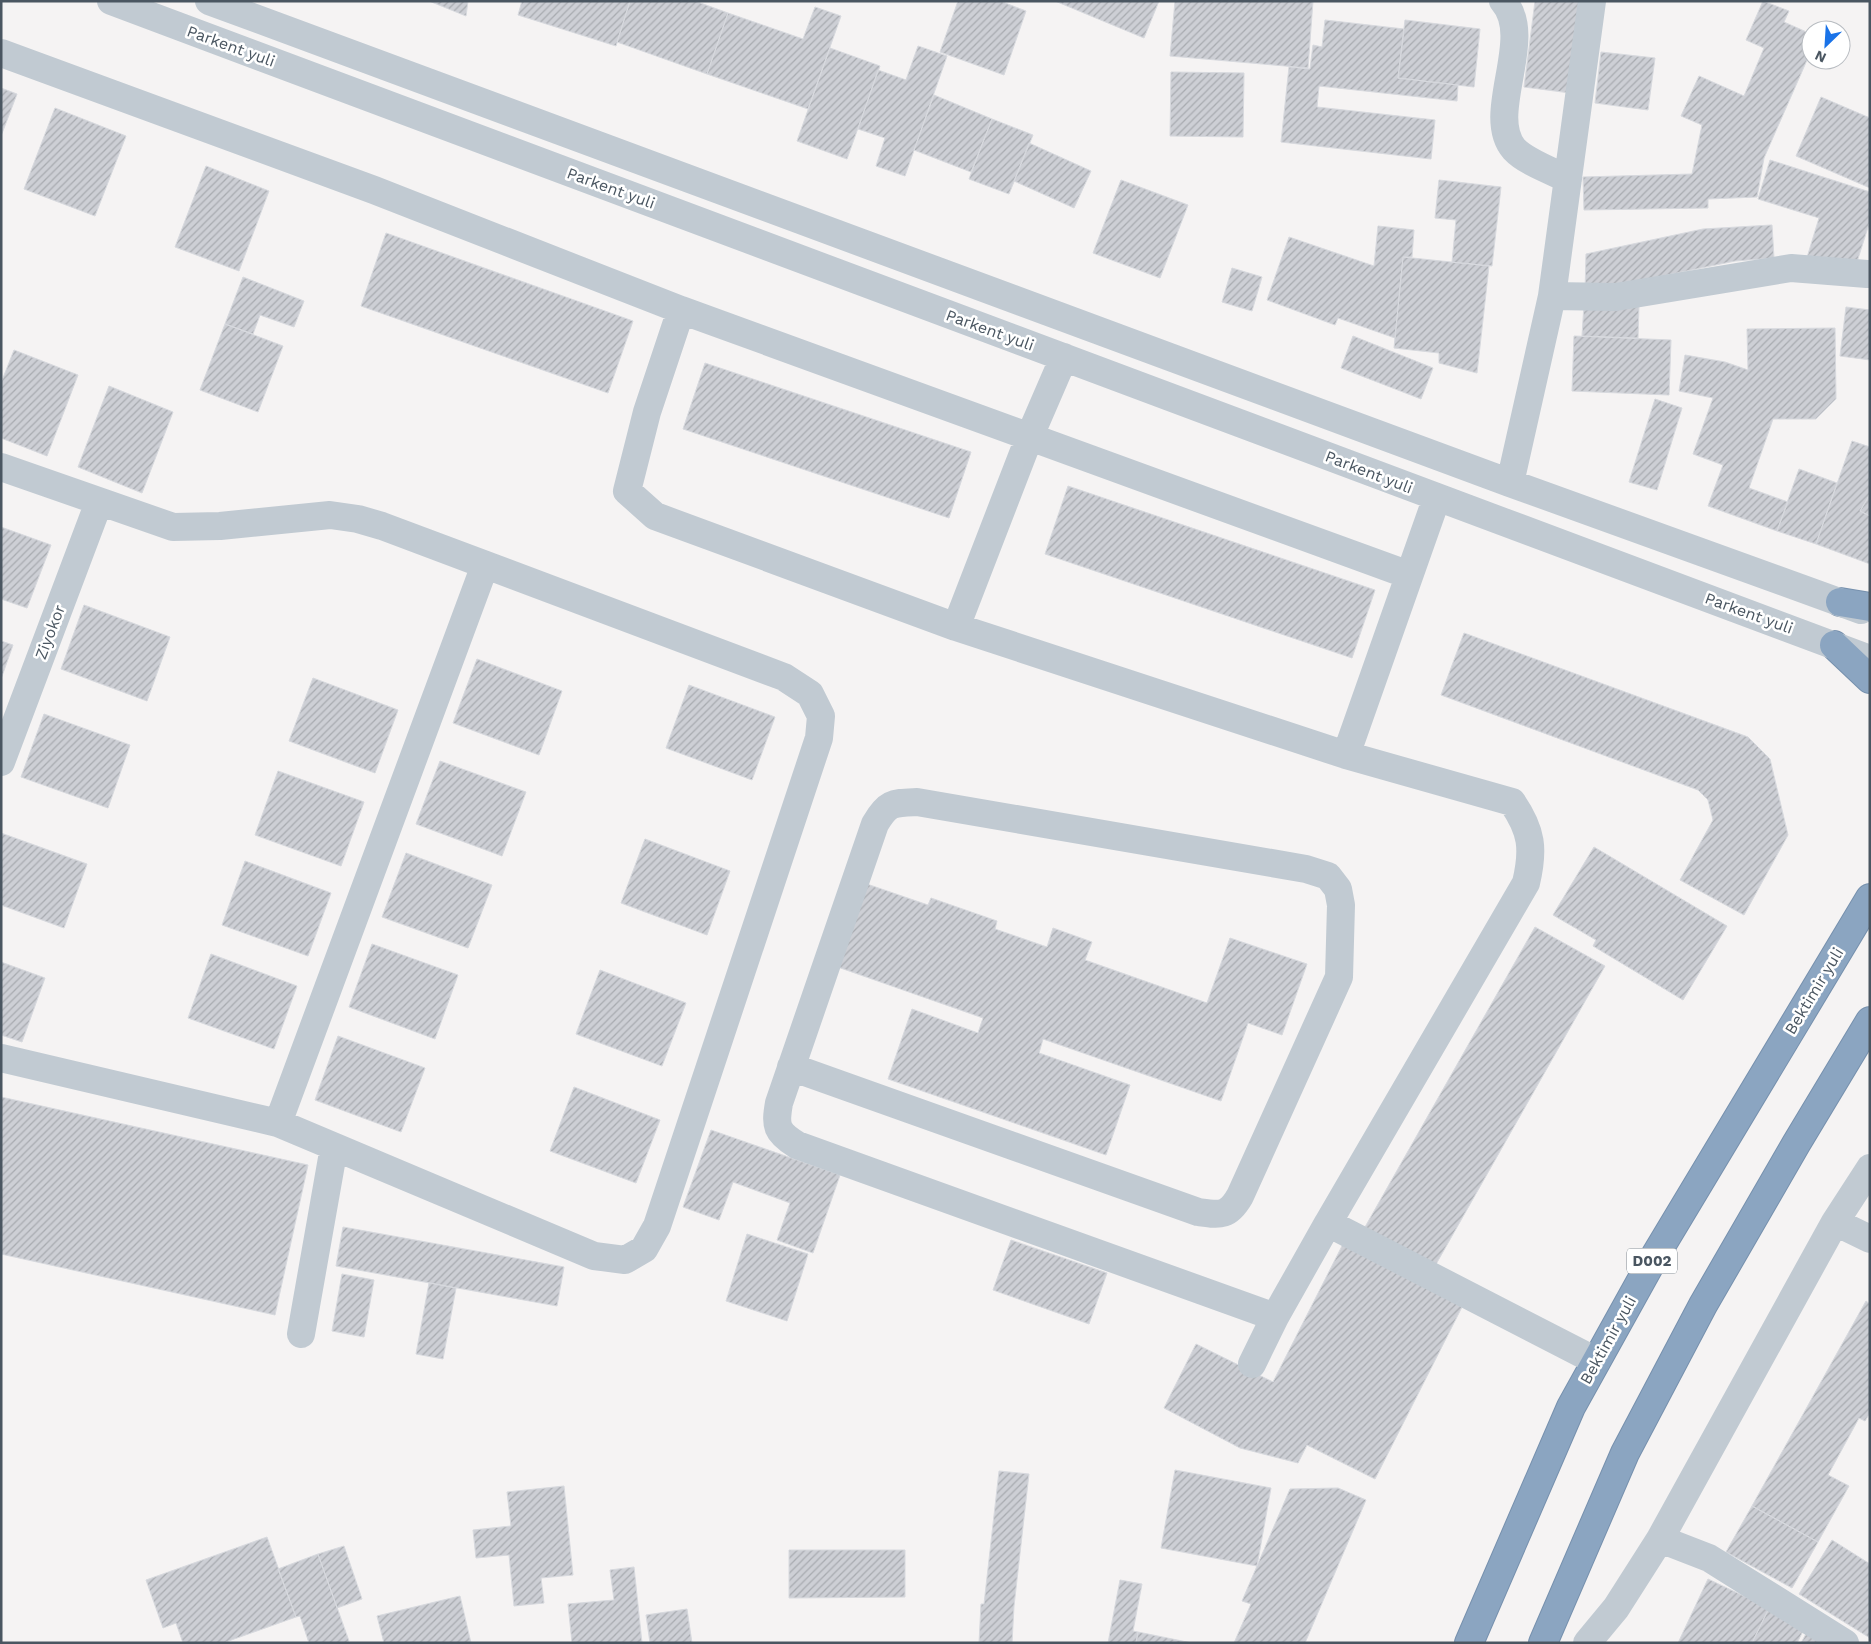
<svg xmlns="http://www.w3.org/2000/svg" width="1871" height="1644" viewBox="0 0 1871 1644" font-family="'Work Sans',sans-serif">
  <defs>
    <pattern id="building-hatch" width="6" height="6" patternUnits="userSpaceOnUse" patternTransform="scale(1.25)"><rect width="6" height="6" fill="#cdcfd5"/><path d="M-1 1l2-2M0 6l6-6M5 7l2-2" fill="none" stroke="#a8abb0"/></pattern>
  </defs>
  <rect width="100%" height="100%" fill="#f5f3f3"/>
  <!-- building -->
  <path fill="url(#building-hatch)" stroke="#d7d9de" d="M429,1h39l-2,15z
    M522,1h108l-14,45 -98,-31z
    M630,1h65l33,12 -21,61 -90,-32z
    M958,1h42l26,10 -22,64 -64,-23z
    M1055,1h104l-15,37z
    M1175,1h138l-5,67 -138,-12z
    M1535,1h47l-12,92 -46,-6z
    M1763,1l26,10 -5,11 27,12v17l-47,107 -7,39 -49,2v9l-124,2 -1,-33 109,-3 10,-49 -21,-9 18,-40 45,20 20,-48 -18,-8z
    M815,7l26,9 -33,93 -101,-35 21,-61 75,26z
    M1325,20l79,9 -6,49 60,7 -1,16 -138,-15 -2,21 118,13 -4,39 -150,-17 8,-75 21,2 3,-24 9,2z
    M1405,20l75,9 -6,58 -76,-9z
    M918,46l29,10 -42,120 -29,-10 9,-28 -27,-9 20,-59 28,10z
    M830,48l50,18 -33,93 -50,-18z
    M1601,52l54,6 -7,52 -53,-7z
    M1171,72l73,1 -1,64 -73,-1z
    M1,88l16,6 -16,42z
    M934,95l58,24 -21,53 -57,-22z
    M1821,97l49,21v70l-74,-32z
    M55,108l71,28 -31,80 -71,-27z
    M992,119l41,16 -24,59 -40,-15z
    M1029,143l62,28 -17,37 -60,-27z
    M1770,160l100,32v29l-14,44 -51,-1 14,-46 -61,-19z
    M206,166l63,25 -30,80 -64,-24z
    M1121,180l67,25 -28,73 -67,-25z
    M1439,180l62,7 -9,79 -40,-4 4,-42 -21,-2z
    M1772,225l2,33 -39,3 -150,31 1,-38 117,-25z
    M1378,226l36,4 -2,27h-9l-8,81 -57,-20 -3,7 -68,-25 22,-63 85,29z
    M386,233l247,88 -25,72 -247,-87z
    M1403,257l86,9 -12,107 -38,-10v-10l-45,-5z
    M1232,268l30,9 -10,34 -30,-9z
    M243,277l61,24 -10,26 -34,-12 -7,19 -28,-10z
    M1584,304l55,2 -1,32 -56,-2z
    M1846,307l24,3v50l-30,-4z
    M225,324l58,22 -25,66 -58,-22z
    M1835,328l1,71 -20,20h-43l-24,69 39,14 -11,29 -69,-25 15,-41 -30,-11 20,-56 -34,-7 6,-36 40,7 23,8 -1,-41z
    M1353,336l80,32 -12,31 -80,-31z
    M1574,336l97,4 -2,55 -97,-4z
    M14,350l64,25 -31,81 -46,-18v-55z
    M705,363l266,89 -22,66 -266,-89z
    M109,386l64,26 -31,81 -64,-26z
    M1655,399l27,9 -25,82 -28,-8z
    M1852,441l18,6v47l-10,17 10,5v48l-54,-20z
    M1799,469l38,14 -21,61 -39,-13z
    M1068,486l307,104 -23,68 -307,-104z
    M1870,494v22l-10,-5z
    M1,527l50,18 -24,63 -26,-9z
    M84,605l86,32 -23,64 -86,-32z
    M1464,633l284,104 22,22 18,76 -44,80 -64,-35 33,-60 -5,-20 -10,-10 -257,-95z
    M1,641l12,4 -12,34z
    M477,659l85,32 -23,64 -86,-32z
    M313,678l85,32 -23,63 -86,-32z
    M689,685l86,32 -23,63 -86,-32z
    M44,714l86,31 -22,63 -87,-31z
    M440,761l86,31 -24,64 -86,-32z
    M278,771l86,31 -23,64 -86,-31z
    M1,833l86,31 -23,64 -63,-23z
    M645,839l85,32 -23,64 -86,-32z
    M1594,847l133,79 -44,74 -90,-54 3,-6 -43,-25z
    M406,853l86,32 -24,63 -86,-31z
    M245,861l86,32 -23,63 -86,-31z
    M861,882l67,23 3,-7 66,23 -2,8 52,18 6,-19 39,14 -7,18 122,43 23,-65 77,26 -25,71 -34,-12 -27,78 -178,-62 -4,14 91,32 -24,70 -218,-76 24,-70 66,24 5,-15 -151,-53z
    M1535,927l70,39 -170,300 -70,-39z
    M372,944l86,31 -23,64 -86,-32z
    M211,954l86,32 -23,63 -86,-31z
    M1,962l44,16 -23,64 -21,-7z
    M600,970l86,33 -24,63 -86,-32z
    M338,1036l87,32 -24,64 -86,-32z
    M574,1087l86,33 -24,63 -86,-32z
    M1,1097l307,68 -33,150 -274,-61z
    M711,1130l129,45 -27,78 -36,-13 13,-37 -57,-21 -14,38 -36,-13z
    M343,1227l221,40 -7,39 -221,-40z
    M747,1234l61,20 -21,67 -61,-20z
    M1011,1240l96,33 -18,51 -96,-34z
    M1344,1242l120,61 -89,176 -68,-34 -9,18 -58,-15 -76,-40 32,-64 77,38z
    M342,1274l32,6 -10,57 -32,-6z
    M429,1283l27,5 -13,71 -27,-5z
    M1866,1301l4,3v109l-5,8 -6,-3 -31,57 21,11 -31,56 -66,-36z
    M1175,1470l96,18 -14,78 -96,-18z
    M999,1471l30,3 -15,132 -2,37h-33l2,-39h3z
    M564,1486l9,89 -32,3 3,25 -30,3 -5,-51 -33,3 -3,-28 38,-4 -4,-34z
    M1338,1488l28,12 -61,143h-71l17,-39 -9,-3 48,-112z
    M1752,1506l66,36 -26,46 -66,-36z
    M267,1537l29,80 -73,26h-40l-7,-20 -13,5 -17,-48z
    M1832,1540l38,24v74l-71,-44z
    M344,1546l18,53 -25,9 -19,-54z
    M789,1550h116v47l-116,1z
    M318,1554l31,87 -4,2h-36l-9,-27 -4,1 -18,-48z
    M634,1567l8,76h-70l-4,-39 46,-4 -4,-30z
    M1708,1579l61,29 -17,35h-74z
    M1120,1580l22,4 -9,47 5,1 -2,11h-28z
    M460,1596l11,47h-87l-7,-27z
    M1769,1608l37,17 -9,18h-45z
    M687,1609l5,34h-42l-4,-28z
    M1138,1632l54,11h-56z
    M1807,1632l14,11h-20z"/>
  <g fill="none" stroke-linecap="round" stroke-linejoin="round">
    <defs>
      <path id="highway" d="M1840,602l30,5
        M1834,645l36,34
        M1469,1643l102,-236 81,-146 218,-363
        M1543,1643l82,-190 78,-148 93,-161 74,-123"/>
    </defs>
    <!-- highway casing -->
    <use href="#highway" stroke="#7690ad" stroke-width="30"/>
    <!-- minor -->
    <path stroke="#c1cad2" stroke-width="28" d="M111,1l1759,658
      M209,1l1301,482 351,127
      M1503,1c33,37 -19,113 11,148 12,13 38,22 54,30
      M1,53l373,137 307,120 728,265
      M1552,296l64,1 175,-29 76,6
      M681,310l-34,102 -20,79 28,25 301,111 390,128 166,47c20,29 22,47 14,81l-198,340
      M1,467l172,60 47,-1 110,-11 28,4 24,7 402,151 26,17 11,22 -2,22 -162,488 -13,23 -19,11 -31,-4 -316,-133 -277,-65
      M1510,483l42,-187 40,-295
      M956,627l73,-189 35,-81
      M1346,755l91,-258
      M1,762l98,-260
      M791,1067l407,145c22,3 30,5 42,-16l99,-219 2,-72 -3,-16 -10,-13 -22,-7 -389,-67c-24,1 -29,0 -42,22l-96,279c-4,23 -3,29 18,42l478,172
      M278,1123l207,-558
      M1835,1222l35,17
      M301,1334l33,-187
      M1252,1364l23,-47 53,-94 268,138
      M1660,1539l49,19 136,85
      M1587,1643l29,-35 44,-69 175,-317 35,-54"/>
    <!-- highway -->
    <use href="#highway" stroke="#8ba5c1" stroke-width="28"/>
  </g>
  <g text-anchor="middle" dominant-baseline="central" stroke-width="5" stroke-linejoin="round" paint-order="stroke">
    <!-- shield labels -->
    <rect fill="#fff" stroke="#808990" stroke-width="1" x="1627" y="1248.5" width="50" height="25" rx="4"/>
    <g font-size="15" font-weight="bold" fill="#4a5661">
      <text x="1652" y="1261">D002</text>
    </g>
    <!-- street labels -->
    <g font-size="16" fill="#4a5661" stroke="#fff">
      <text transform="translate(231 46) rotate(20)">Parkent yuli</text>
      <text transform="translate(611 188) rotate(20)">Parkent yuli</text>
      <text transform="translate(990 330) rotate(20)">Parkent yuli</text>
      <text transform="translate(1369 472) rotate(21)">Parkent yuli</text>
      <text transform="translate(1749 613) rotate(20)">Parkent yuli</text>
      <text transform="translate(50 632) rotate(-69)">Ziyokor</text>
      <text transform="translate(1814 991) rotate(-59)">Bektimir yuli</text>
      <text transform="translate(1608 1340) rotate(-61)">Bektimir yuli</text>
    </g>
  </g>
  <!-- border -->
  <rect width="1871" height="1644" fill="none" stroke="#4a5661" stroke-width="5"/>
  <!-- north arrow -->
  <g transform="translate(1826 45) rotate(205)"><circle r="24" fill="#ffffff" stroke="#b7bbc0"/>
  <path d="M0-4L9 19L0 12L-9 19Z" fill="#1a73e8"/>
  <text y="-8" font-size="14" font-weight="bold" text-anchor="middle" fill="#4a5661">N</text>
  </g>
</svg>
